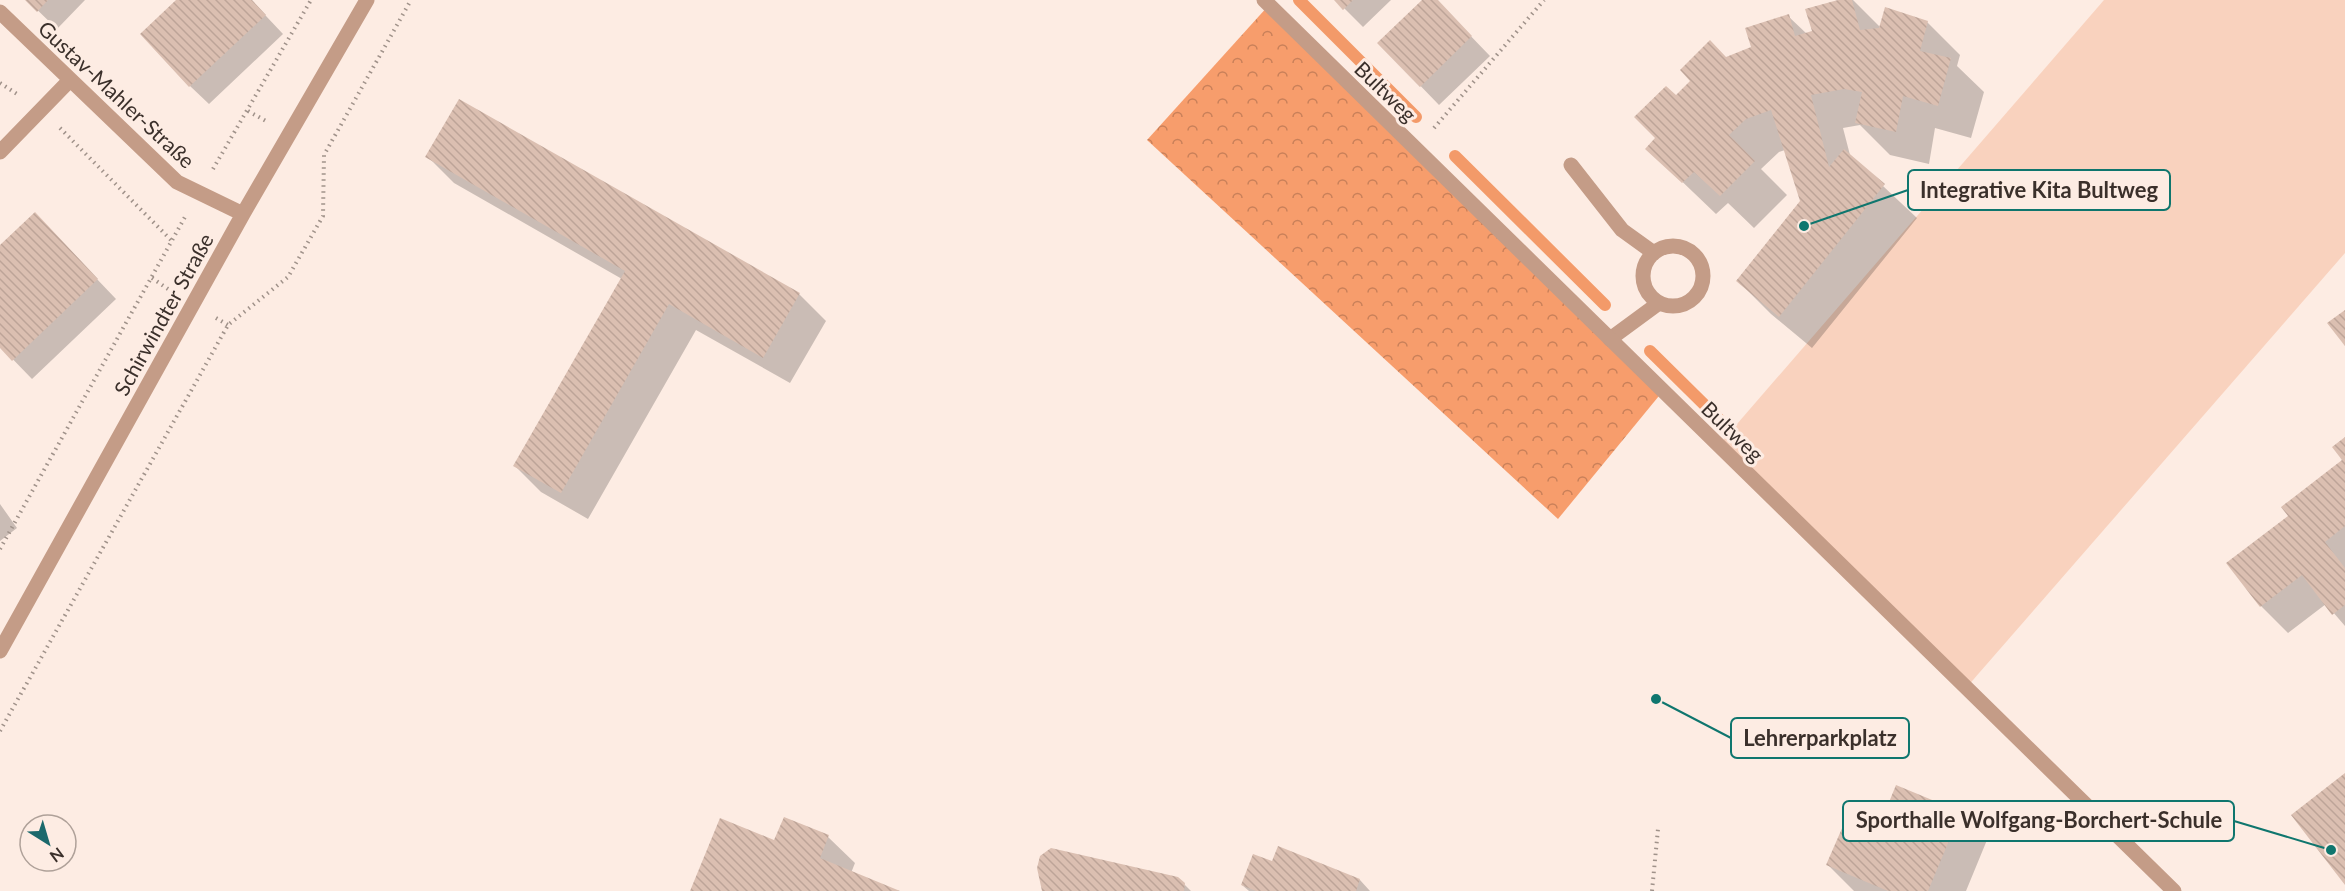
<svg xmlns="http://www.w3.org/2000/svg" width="2345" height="891" viewBox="0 0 2345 891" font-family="Lato,sans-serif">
  <defs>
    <pattern id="forest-crowns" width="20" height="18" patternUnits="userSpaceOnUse" patternTransform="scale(1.5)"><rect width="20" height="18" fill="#f79d6c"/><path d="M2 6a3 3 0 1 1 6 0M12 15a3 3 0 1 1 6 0" fill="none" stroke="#c98059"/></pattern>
    <pattern id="building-back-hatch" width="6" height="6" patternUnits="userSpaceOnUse" patternTransform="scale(1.5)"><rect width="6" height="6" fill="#dbbfb1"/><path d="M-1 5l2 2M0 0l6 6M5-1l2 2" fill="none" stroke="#bda498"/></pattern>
  </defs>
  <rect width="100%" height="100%" fill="#fdece3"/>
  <!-- grass -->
  <path fill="#f9d2be" d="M2104,0h241v253l-379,435 -248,-242z"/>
  <!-- forest -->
  <path fill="url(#forest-crowns)" d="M1269,5l394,386 -105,128 -411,-379z"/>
  <!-- shadow -->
  <path fill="#0003" d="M27,0h58l-28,29z
    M178,0h73l32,34 -74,70 -19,-18z
    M1336,0h55l-28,27z
    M1424,0h12l54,56 -51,49 -60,-62z
    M1843,0h10l28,28 46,-6 33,33 -3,11 27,26 -13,46 -36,-10 -6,36 -39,-9 -30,-30 -17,3 7,27 67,63 -105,130 -41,-34 -33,-33 64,-79 -17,-52 -6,2 -18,17 26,26 -33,33 -26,-25 -12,11 -69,-66 10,-10 19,-41 50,-39 27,-10 35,-32 19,18 6,-1z
    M427,156l372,138 27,27 -36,62 -94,-53 -108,189 -47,-27 -26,-26 107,-187 -168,-96z
    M53,233l63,66 -84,80 -32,-33v-99z
    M2345,439v187l-19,-22 -38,29 -27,-27 -32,-42 61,-48 55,-55z
    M0,504l17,24 -17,13z
    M1960,813l27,27 -21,51h-112l-26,-26 46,-25z
    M828,837l27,26 -4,10 46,18h-205l82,-49z
    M1273,863l87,17 10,11h-121l-7,-6z
    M1178,878l13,13h-147z"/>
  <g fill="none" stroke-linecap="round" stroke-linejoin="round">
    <!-- stream -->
    <path stroke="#f39a69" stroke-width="12" d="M1299,0l117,117
      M1455,156l150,149
      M1650,351l82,81"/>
  </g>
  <!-- building -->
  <path fill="url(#building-back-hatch)" d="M25,0h23l-11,12z
    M176,0h76l14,15 -77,72 -49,-53z
    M1334,0h19l-10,10z
    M1422,0h16l34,36 -52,51 -43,-44z
    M1838,0h14l8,30 19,-2 6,-21 43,14 -8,30 31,7 -13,48 -35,-10 -7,36 -41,-9 7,-31 -18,-3 -33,6 18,72 15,-18 41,35 -106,133 -43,-36 64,-80 -29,-91 -25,9 -17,16 26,26 -35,35 -26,-24 -12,11 -37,-34 10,-11 -21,-21 32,-31 10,9 14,-14 -10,-11 30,-30 16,17 25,-10 -6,-19 44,-14 6,22 17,-5 -7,-22z
    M459,99l341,194 -37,65 -94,-54 -108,189 -48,-27 112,-195 -200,-114z
    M35,212l63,67 -86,82 -12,-13v-103z
    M2345,310v36l-18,-23z
    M2345,437v89l-20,16 20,26v37l-13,10 -30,-40 -42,32 -34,-44 62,-47 -7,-9 61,-47 -10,-13z
    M2345,773v112l-54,-70z
    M1896,785l65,27 -33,79h-40l-62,-26 17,-39 31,13z
    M784,817l45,18 -9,23 80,33h-210l30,-73 54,22z
    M1278,846l82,33 -4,12h-100l-15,-6 12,-31 19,7z
    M1051,848l127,29 7,6 -1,8h-142l-5,-23 3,-12z"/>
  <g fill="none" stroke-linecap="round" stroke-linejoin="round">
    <!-- path -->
    <path stroke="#a0928a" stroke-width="4" stroke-dasharray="1.5 4.5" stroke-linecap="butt" d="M0,83l17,11
      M248,111l18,10
      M60,128l112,113
      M1434,128l110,-128
      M213,169l98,-169
      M152,278l16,11
      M216,318l12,7
      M0,549l185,-332
      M0,731l228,-406 60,-48 35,-61 1,-61 87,-155
      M1652,891l6,-62"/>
    <!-- service -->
    <path stroke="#c49c87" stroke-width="15" d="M1571,165l51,65 32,23
      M1643 276a30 30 0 1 1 60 0a30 30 0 1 1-60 0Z
      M1610,339l49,-36"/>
    <!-- minor -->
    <path stroke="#c49c87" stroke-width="15" d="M1264,0l910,891
      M0,12l177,170 66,32
      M0,152l70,-72
      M0,651l243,-437 124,-214"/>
  </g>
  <g text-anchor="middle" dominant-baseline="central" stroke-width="6" stroke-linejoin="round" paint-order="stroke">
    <!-- street labels -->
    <g font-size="21" fill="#3b302b" stroke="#fdece3">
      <text transform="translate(1386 91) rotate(44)">Bultweg</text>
      <text transform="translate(117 94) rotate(43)">Gustav-Mahler-Straße</text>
      <text transform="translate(163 314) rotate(-61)">Schirwindter Straße</text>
      <text transform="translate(1733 431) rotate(44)">Bultweg</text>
    </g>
  </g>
  <!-- callouts -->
  <path fill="none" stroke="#0f766e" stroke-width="2" d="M1804 226L1908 190M1656 699L1731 738M2331 850L2234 821"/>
  <g fill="#0f766e" stroke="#fdece3" stroke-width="2">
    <circle cx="1804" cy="226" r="6"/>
    <circle cx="1656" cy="699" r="6"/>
    <circle cx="2331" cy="850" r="6"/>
  </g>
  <g fill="#fdece3" stroke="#0f766e" stroke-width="2">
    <rect x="1908" y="170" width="262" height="40" rx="6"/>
    <rect x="1731" y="718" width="178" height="40" rx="6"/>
    <rect x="1843" y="801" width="391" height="40" rx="6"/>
  </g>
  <g font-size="22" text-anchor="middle" font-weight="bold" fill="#3b302b">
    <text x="2039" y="198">Integrative Kita Bultweg</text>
    <text x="1820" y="746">Lehrerparkplatz</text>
    <text x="2039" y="828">Sporthalle Wolfgang-Borchert-Schule</text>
  </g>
  <!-- north arrow -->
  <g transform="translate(48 843) rotate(143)"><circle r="28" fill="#fdece3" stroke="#afa199" stroke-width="1.5"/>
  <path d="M0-4.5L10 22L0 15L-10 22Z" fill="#1b696c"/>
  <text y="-9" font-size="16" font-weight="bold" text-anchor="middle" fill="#3b302b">N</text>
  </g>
</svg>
